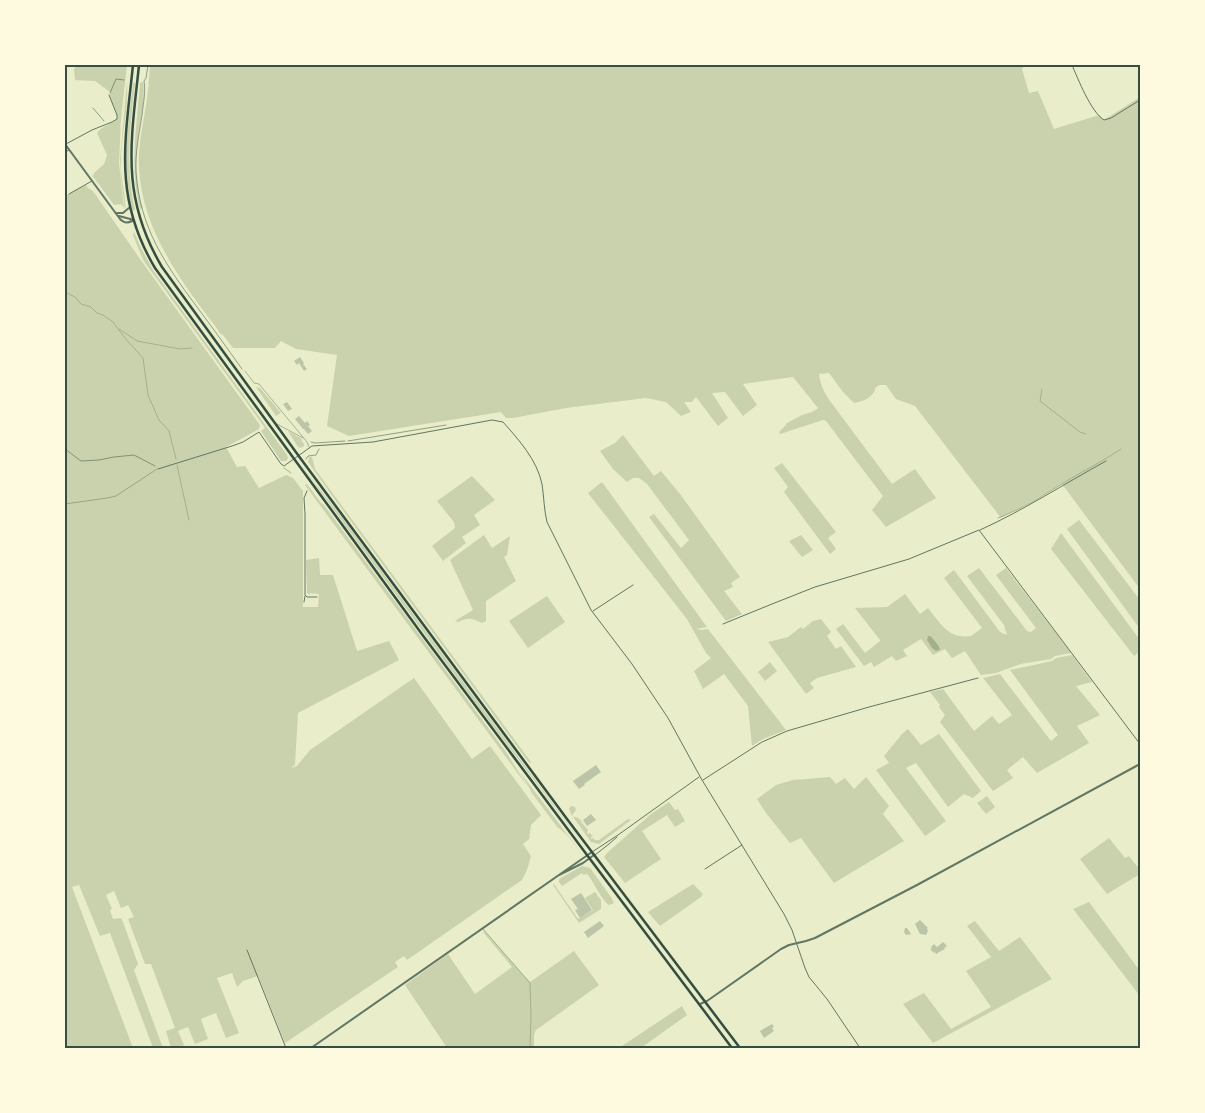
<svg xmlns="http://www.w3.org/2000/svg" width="1205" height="1113" viewBox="0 0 1205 1113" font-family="Arial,sans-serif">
  <rect width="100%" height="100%" fill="#e9edc9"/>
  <!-- green -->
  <path fill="#cad2ad" d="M77,65h50l-6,54 -2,44 5,45 -3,-4 -7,1 -22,-30 1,1 1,-3 10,-9 3,-9 -10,-22c5,-7 15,-9 21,-15l-8,-22v-4l-15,-11 -20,-1 -1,-11z
    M150,65h875l-3,4 7,24 9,-2 16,38 45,-14 5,5 36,-23v492l-78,-105 -61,34 -86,-112 -19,-7 -10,-14h-7c-6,5 -2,0 -5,7 -5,8 -12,9 -20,11l-11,-11 -14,-19 -10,1c1,10 5,18 11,27l62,83 23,-15 21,29 -50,29 -14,-17 11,-14 -57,-75 -3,-1 -43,14 -1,-2 6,-6 2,-3 15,-8 10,-3 5,-3 1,-1 -25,-31 -50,7 14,21 -14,11 -18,-24 -13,1 16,25 -10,8 -22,-29 -4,5h-8l7,10 -10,4 -15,-14 -20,-4 -80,10 -53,10h-7l-5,-6 -152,24 -22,-10 10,-71 -41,-6 -15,-8 -6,7h-42l-10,-13 -5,-3 1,-1c-37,-48 -77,-101 -80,-163 -1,-19 3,-38 6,-57 3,-15 4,-31 5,-46z
    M127,82c2,28 -7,57 -6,86 0,9 6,36 4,42l-4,-32 -1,-19z
    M143,82c3,18 -3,38 -5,55 -3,25 -2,48 4,71l-2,1c-11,-42 -3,-84 0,-126z
    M133,83h2c-5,46 -10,82 0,127l-2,1c-14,-36 -4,-90 0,-128z
    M86,185l2,3 5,3 47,68 120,166 -1,4 -33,18 11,20 8,-1 14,22 27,-13 7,3 10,13v116h15l1,-13 -9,-1v2l-3,-2 -1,-33 13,-2 1,17h13l24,76 32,-10 10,19 -101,53 -3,52 -2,1 -1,2 5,-2 13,-16 104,-72 58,81 18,-13 51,69 -10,10 -2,14 -6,5 8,12 -4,14 -5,10 -115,80 -3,-4 -9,6 3,5 -113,76 -27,-67 -15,5 -6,6 -5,-14 -15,5 22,55 -13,5 -10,-25 -15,6 7,20 -13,5 -7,-17 -10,4 6,14 -7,3h-6l-5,-17 9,-3 -24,-64h-6l-17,-45 6,-2 -6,-12 -7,3 -7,-17 -8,4 6,14 -2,1 3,9 8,-1 2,4 15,42 -4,6 29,78h-10l-43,-115 -10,3 -21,-51 -7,2 61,161h-68v-852z
    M134,232l7,16 12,22 134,185 1,3 -2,3h-5l-20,-30 4,-3 -122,-168 -10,-25z
    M256,387l4,1 21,25 -5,3z
    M288,431l14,8 -1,1 3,4v2l-3,2 -3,-1z
    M623,435l31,41 7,-5 19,23 60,83 -9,6 2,4 -9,4 18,23 -16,7 -77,-104 5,-3 27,34 8,-8 -42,-56 -8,-6h-6l-6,4 -14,-13 -13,-18 15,-8z
    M308,457h4l3,12 24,33 192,260 -1,1 -3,-3 -191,-259 -28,-39 1,-4z
    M782,463l54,69 -8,6 8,11 -6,5 -46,-62 4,-5 -14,-19z
    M301,465l40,51 243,330 -108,-142z
    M472,476l23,24 -21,15 6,10 -18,12 4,6 -23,18 -11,-15 23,-18 -1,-6 -17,-21z
    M602,482l105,145 -11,2 6,1 6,-1 78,101 -23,9 -11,7 -4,-40 -24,-32 -21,15 -9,-18 17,-13 -5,-5 -19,-34 -99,-126z
    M307,484l15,20h1l4,5 179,243 22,35 -223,-302z
    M1079,520l61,80v29l-73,-100z
    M1061,533l79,107v14l-1,-2 -5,4 -83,-107z
    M484,535l8,13 18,-12 -3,19 -3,2 12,24 -30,20v20l-4,2c-11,-5 -13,-6 -24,-1l-3,-1 18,-11 -23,-50z
    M801,535l12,15 -11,7 -13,-16z
    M979,568l48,63 4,1 5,-4 -40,-53 10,-7 65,85 -16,3 -4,3 -30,5 -25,9 -15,2 -16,-24 -13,7 -7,-9 -12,6 -12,-16 -18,11 4,6 -11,5 -4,-5 -18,11 -3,-5 -7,4 -28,-37 7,-5 22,29 15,-12v-1l-25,-32 32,-1 18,-13 15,20 8,-6c13,16 20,31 43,28l11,-8 -38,-50 10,-8 46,62 7,3 -3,-10 -37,-49z
    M547,596l18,26 -37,26 -19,-27z
    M821,619l10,13 -4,4 9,13 5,-3 15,21 -39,11 -7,5 4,5 -8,6 -38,-52 20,-5 13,-10 2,2 10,-8z
    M1072,655l20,27 -16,4 24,29 -23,11 12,17 -52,30 -14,-16 -16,13 6,8 -20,13 -53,-69 5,-7 -6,-8 1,-2 -10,-13 13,-3 31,42 18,-15 7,8 13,-9 -29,-37 17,-4 51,67 7,-6 -48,-65 42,-9 4,-3z
    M770,662l7,9 -12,10 -7,-9z
    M908,729l13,16 18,-11 42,57 -8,7 -9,-4 -16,13 -32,-44 -10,5 40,53 -21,15 -49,-66 13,-7 -5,-7 18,-22z
    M520,772l59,78 -13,-16 -7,-6h-1l-27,-36v-1z
    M830,777l6,7 9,-6 9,11 12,-12 23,29 -6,8 21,27 -70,42 -33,-45 -11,5 -24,-30 -9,-14 19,-14 17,-5z
    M987,796l8,11 -9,7 -9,-11z
    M669,802l6,8 3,-1 7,12 -10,6 -8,-12 -25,16 19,28 -36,24 -21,-26 3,-4 44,-39z
    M572,806l3,1 1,3 -4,5 2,2c4,0 6,2 8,5l-1,1h1l6,7 -1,3 2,1 1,-1 3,4h-2v2l2,-1 2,2h4l29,-21 3,1 -32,24 -8,-2 -20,-28 -2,-6z
    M1109,838l16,20 4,-2 11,14v4l-33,20 -27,-35z
    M582,866l8,2 21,29 3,6 -5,2c-7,-4 -15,-23 -22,-31l-4,1 -1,-2 -20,13 -3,-4v-3z
    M554,884l24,35 15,-9 -8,-12 10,-6 6,8v9l-22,14 -26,-38z
    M693,884l10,10 -2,3 -41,29 -12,-14z
    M1089,902l51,69v25l-67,-87z
    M975,921l24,30 21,-14 32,42 -119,64 -30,-39 21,-11 27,36 40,-22 -25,-36 25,-14 -24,-31z
    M484,931l46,51 44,-31 25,34 -63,45 -2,5v13h-87l-42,-63 43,-31 27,40 37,-27 -29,-35z
    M682,1006l5,9 -46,33h-22z"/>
  <!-- water -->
  <path fill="#a3b18a" d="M928,636h2c3,2 9,10 10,13l-1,1 -3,1 -4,-3 -5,-8z"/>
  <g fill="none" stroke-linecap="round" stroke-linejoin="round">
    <!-- stream -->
    <path stroke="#a3b18a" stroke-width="1" d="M65,292l10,5 6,7 10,3 6,6 6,2 10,7 11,15 11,12 8,9 5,37 11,25 10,11 7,28
      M119,329l18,12 43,8 12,-1
      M1042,389l-2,12 40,31 6,2
      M177,465l12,55
      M998,518c26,-10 49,-25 72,-39 17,-10 35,-19 51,-30
      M483,929l47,54 1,33 -1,32"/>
  </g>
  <!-- building -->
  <path fill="#bcc5a7" d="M300,357l4,6 -1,1 4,5 -3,2 -5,-8 -2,2 -3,-4z
    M287,402l5,7 -4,2 -5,-7z
    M299,416l6,7 2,-2 3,4 -2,1 4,5 -4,3 -4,-5h-1l-8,-10z
    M596,765l5,7 -17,12 1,1 -6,4 -6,-8z
    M591,814l5,6 -9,6 -4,-6z
    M581,893l11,17 -12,8 -5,-8 3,-1 -7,-10z
    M920,920l8,8h-1l1,3 -2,4 -6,-1 -5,-10z
    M600,921l4,5 -16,12 -4,-6z
    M905,928h2l4,6 -5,1 -2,-3z
    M943,942l4,4 -3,2 1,1 -9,5 -1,-2 -1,1 -4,-4 2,-1 -1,-1 3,-3 3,3z
    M772,1024l2,3 -2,1 2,3 -10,7 -4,-7z"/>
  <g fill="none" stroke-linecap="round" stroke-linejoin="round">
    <!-- path -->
    <path stroke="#344e41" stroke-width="0.5" d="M148,65l-2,13 -2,3c2,12 -1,23 -2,34 -3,19 -7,38 -6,57 4,56 29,92 61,135 15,20 30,41 45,62
      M110,93l6,-14 8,1
      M93,108l11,13
      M348,441l98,-16
      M311,442l4,1 30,-2
      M65,449l16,12 18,-1 15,-3 20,-2 21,11
      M306,459l2,-3 8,-1 3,-6"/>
    <!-- service -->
    <path stroke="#617663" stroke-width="0.5" d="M245,371l9,12 5,1 48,58 2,5
      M277,424l26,14
      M284,468l7,5
      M65,504l42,-6 9,-2 41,-27"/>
    <!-- minor -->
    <path stroke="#617663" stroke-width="1" d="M1072,65c6,14 19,47 32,55l7,-2 29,-18
      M65,67l3,-2
      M66,144l26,-14 20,-8 5,-3v-4l-8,-20
      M65,152l4,-2
      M69,194l23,-13
      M158,469l74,-23 11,-4 16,-10 22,32 3,2 28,-20 61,-4 119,-22 11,2c16,18 34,38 39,62 2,13 2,26 5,38l44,88 41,54 36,54 34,62 82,134 8,16 13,38 4,9 18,22 33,49
      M307,491l-3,7 1,16v81l2,2h10
      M980,530c44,-20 84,-46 126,-69
      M304,602l1,-6
      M593,611l40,-26
      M723,624l49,-20 43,-17 94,-28 70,-29 161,214
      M703,780l59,-38 25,-11 82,-24 109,-29
      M592,852l26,-17 81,-58
      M595,855l14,-11 8,-7
      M705,869l37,-24
      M247,950l39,98"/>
    <!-- tertiary -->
    <path stroke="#617663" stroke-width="2" d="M65,144l55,75c5,5 8,4 14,1
      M117,213h6l7,-6
      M119,216l15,4
      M559,875l24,-12 11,-8
      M700,1004l7,-3 74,-52 8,-4 17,-4 9,-3 102,-53 223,-121
      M311,1048l281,-196"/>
    <!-- primary -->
    <path stroke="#344e41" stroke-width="2.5" d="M133,65c-8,77 -20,132 22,203l269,369 163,218 145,193
      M139,65c-8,77 -19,131 23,202l136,188 269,364 173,229"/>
  </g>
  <!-- border -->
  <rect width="1205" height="1113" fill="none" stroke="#fefae0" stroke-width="132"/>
  <rect x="66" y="66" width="1073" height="981" fill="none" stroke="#344e41" stroke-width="2"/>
</svg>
